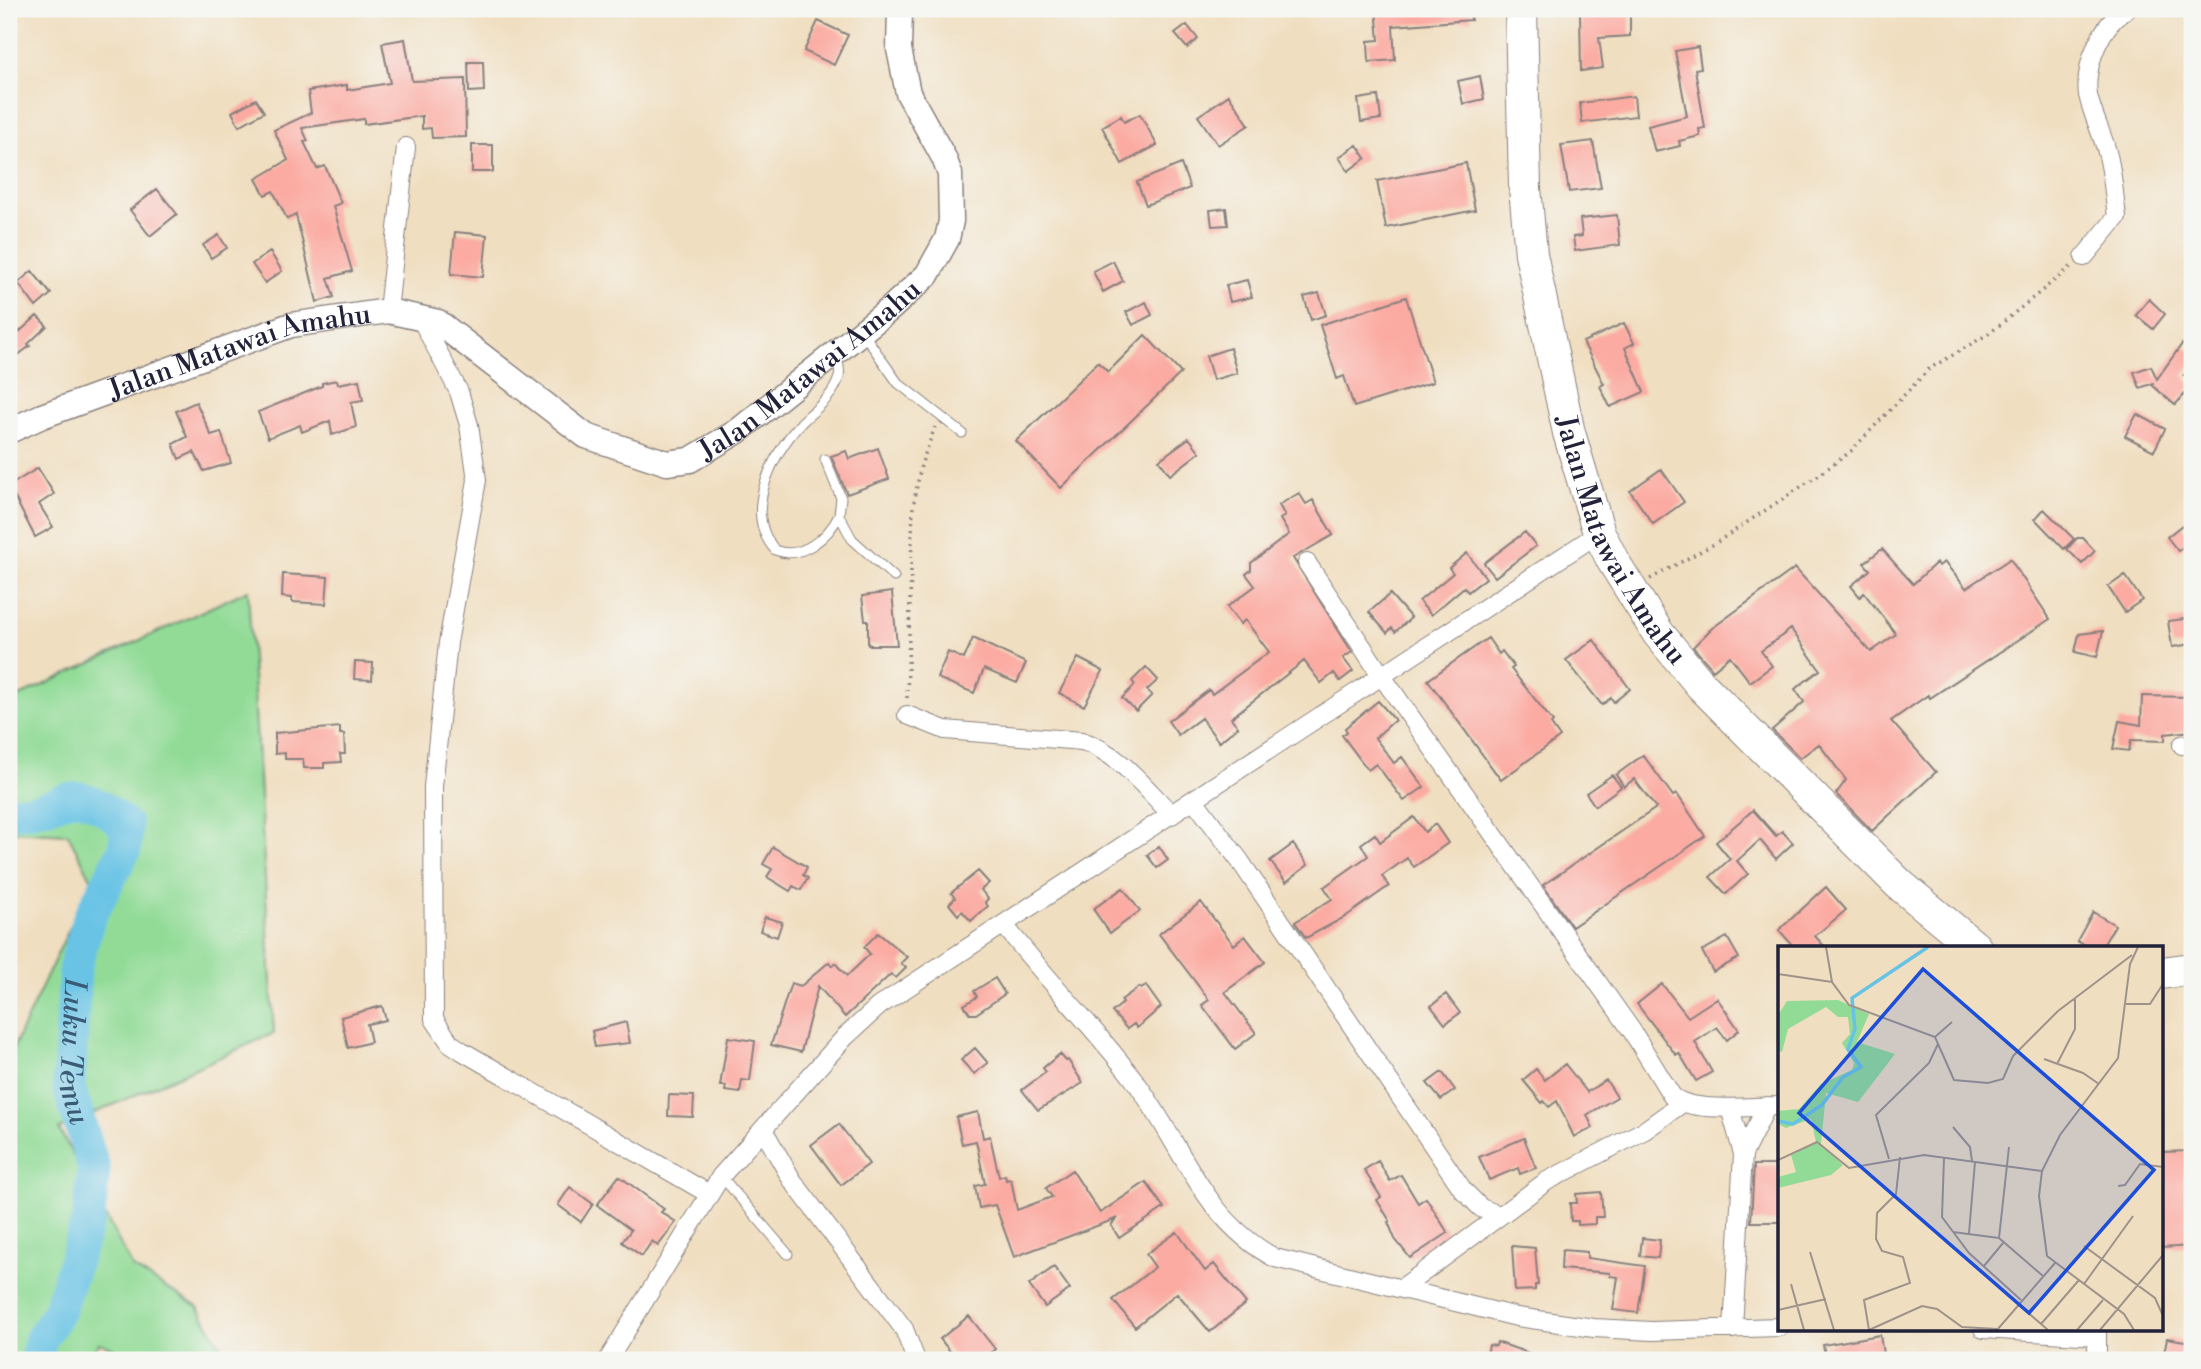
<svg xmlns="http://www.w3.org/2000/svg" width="2201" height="1369" viewBox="0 0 2201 1369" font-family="'Libre Bodoni',serif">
  <rect width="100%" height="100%" fill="#f6f6f2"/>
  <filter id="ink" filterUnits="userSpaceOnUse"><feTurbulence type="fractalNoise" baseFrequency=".0143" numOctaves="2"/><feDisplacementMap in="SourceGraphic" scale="14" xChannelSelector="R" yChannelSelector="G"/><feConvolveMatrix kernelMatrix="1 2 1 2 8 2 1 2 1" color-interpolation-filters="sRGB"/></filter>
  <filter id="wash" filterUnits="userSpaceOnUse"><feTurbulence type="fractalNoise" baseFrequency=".00686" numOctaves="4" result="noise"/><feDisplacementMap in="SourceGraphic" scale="28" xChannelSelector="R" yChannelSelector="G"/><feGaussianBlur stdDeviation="1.57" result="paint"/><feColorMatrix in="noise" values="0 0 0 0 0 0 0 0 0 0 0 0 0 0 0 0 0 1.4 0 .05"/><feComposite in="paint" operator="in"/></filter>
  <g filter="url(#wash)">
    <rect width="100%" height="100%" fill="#f0dec0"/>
    <!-- green -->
    <path fill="#92db97" stroke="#5a7e69" stroke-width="2" d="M248,590l26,443 -215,96 74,139 65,39 31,53h-85l-45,-17 -8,17h-82v-303l83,-177 -24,-46 -59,-3v-130z"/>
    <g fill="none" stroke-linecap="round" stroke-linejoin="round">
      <!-- river -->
      <path stroke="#67c3e5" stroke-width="33" id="s1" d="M9,812c61,1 56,-40 117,14l-1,23 -36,69 -14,49 -6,121 25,81 -5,48 -30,93 -18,29 -5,21"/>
    </g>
    <g id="blocks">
      <!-- building -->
      <path fill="#fbaba2" d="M1376,9h94l1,11 -78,6 2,34 -26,2 -1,-21 11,-1z
        M1630,10v26l-31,2 4,30 -22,3 -1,-59z
        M818,21l30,14 -14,30 -30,-14z
        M1187,25l11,14 -11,9 -12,-14z
        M405,39l7,42 53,-2 1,58 -34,1 -1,-10 -9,1v-13l-58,8v-5l-62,9 6,13 -4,1 13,27 8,-3 16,37 -8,3 19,65 -24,7 6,19 -17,5 -21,-87 -9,4 -14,-28 -8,4 -9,-16 32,-19 -14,-30 37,-17 -3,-22 39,-6v5l43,-7 -8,-40z
        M1698,47l3,21 -6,1 10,59 -6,1 1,7 -21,5 1,5 -25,6 -7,-26 39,-10 -12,-65z
        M468,62h15l1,29 -15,1z
        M1480,76l4,23 -21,5 -5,-23z
        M1229,95l20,30 -31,20 -20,-29z
        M1378,96l3,23 -20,3 -3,-23z
        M1634,96l2,20 -54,7 -2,-20z
        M256,99l8,13 -25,14 -7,-14z
        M1140,114l17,31 -35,19 -20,-37 19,-11 3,6z
        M1593,141l8,47 -32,4 -8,-47z
        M472,145h21v27h-21z
        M1357,145l9,13 -18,13 -9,-14z
        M1466,163l9,47 -89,18 -9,-47z
        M1181,164l9,24 -44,17 -9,-23z
        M157,189l20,25 -27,22 -20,-26z
        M1226,208l2,17 -16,1 -2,-16z
        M1617,215l3,30 -45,6 -2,-14 9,-1 -2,-17z
        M455,232l32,3 -4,42 -32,-3z
        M219,235l8,13 -16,10 -8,-13z
        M270,252l12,19 -17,12 -13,-19z
        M1113,261l10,20 -20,11 -10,-21z
        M32,271l19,23 -15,13 -18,-24z
        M1247,280l5,17 -22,5 -4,-17z
        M1319,293l7,22 -15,5 -7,-23z
        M1406,297l27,85 -79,25 -10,-31 -7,3 -17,-54z
        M2149,299l16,15 -12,15 -17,-14z
        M1146,302l6,13 -19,10 -7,-13z
        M37,316l10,10 -19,18 2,2 -21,16v-39l8,11z
        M1624,323l10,20 -9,5 19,44 -34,15 -10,-21 4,-2 -21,-42z
        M1145,335l36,38 -120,115 -45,-47 82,-79 10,10z
        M2182,344l10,7v12l-8,12 8,11 -17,19 -23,-20 2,-2 -14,5 -6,-16 17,-6 6,13z
        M1230,348l7,25 -24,7 -7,-24z
        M337,380l1,4 21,-4 4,20 -12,2 5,25 -24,8 -2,-14 -28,11 -2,-7 -32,13 -10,-26 64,-26v-3z
        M196,402l15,33 10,-3 10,31 -27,8 -10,-19 -15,7 -6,-15 14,-7 -11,-26z
        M2137,414l28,15 -11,22 -29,-15z
        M1189,438l11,14 -30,23 -11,-15z
        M878,448l11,31 -42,15 -16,-38 15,-5 3,8z
        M38,468l16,26 -15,10 14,23 -18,10 -26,-51z
        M1661,469l23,33 -31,22 -23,-33z
        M1299,493l7,11 7,-4 20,35 -40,23 59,94 -9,6 10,13 -13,10 -6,-8 -13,10 -17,-22 -73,57 7,9 -19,15 -18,-24 -23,17 -10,-14 41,-31 3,4 57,-42 -24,-32 -5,4 -13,-17 28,-21 -9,-12 5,-4v-7l38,-29 -9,-15 5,-3 -6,-11z
        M2044,509l30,30 -10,10 -29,-30z
        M2182,525l10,15 -14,11 -11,-14z
        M1525,532l11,14 -41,31 -11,-14z
        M2077,538h6l12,13 -13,13 -15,-15z
        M1882,549l31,35 23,-21 3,3 5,-4 22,26 44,-29 40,60 -120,79 -2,-3 -37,26 45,51 -64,59 -36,-37 10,-14 -27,-36 -19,14 -28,-28 32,-28 -9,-13 25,-19 -29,-41 -30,22 11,15 -22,16 -20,-26 -17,14 -20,-23 18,-18 84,-61 76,84 25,-18 -32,-41 -4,4 -9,-11 19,-16 -6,-7z
        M1467,553l19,25 -18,14 -4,-5 -33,28 -12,-14 34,-28 -4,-5z
        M283,574l45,3 -2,27 -34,-2v-4l-10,-1z
        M2125,575l17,25 -17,12 -17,-25z
        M892,592l5,53h-29v-25h-3l-3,-24z
        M1390,594l21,24 -16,14 -3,-4 -5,5 -18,-21z
        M2192,618v26l-20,3 -4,-26z
        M2103,631l-6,26 -22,-5 4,-18z
        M973,638l53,25 -9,20 -33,-14 -10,24 -37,-15 11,-26 16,7z
        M1488,638l11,16 3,-3 12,16 -3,2 42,53 -2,2 9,13 -59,43 -73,-100z
        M1594,640l36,49 -16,13 -3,-4 -9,7 -36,-45z
        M1078,658l25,13 -19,35 -25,-13z
        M355,662l18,1 -1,17 -18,-1z
        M1146,667l12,13 -11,10 5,5 -16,16 -14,-13 13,-13 -3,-4z
        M2142,696l50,1v34l-27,3v7l-34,-1 -2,11 -16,-2 6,-28 22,4z
        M1378,701l17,19 -20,18 19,25 8,-6 22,30 -20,14 -28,-37 -8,6 -26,-35 5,-3 -2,-4z
        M340,727v7h4l1,20h-5l1,8 -17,1v5h-20l-1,-9h-18v-6l-10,1v-21z
        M1643,755l30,41 4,-2 28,42 -133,91 -29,-42 113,-77 -22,-29 -10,8 -8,-12z
        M1612,775l9,12 -26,19 -9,-13z
        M1753,810l23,26 6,-5 11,12 -17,16 -16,-19 -23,21 11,13 -22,20 -16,-17 20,-18 -14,-17z
        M1414,817l11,15 10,-8 13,19 -34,24 -7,-9 -25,18 7,10 -44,31 -39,21 -11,-16 37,-23 -8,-12 44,-31 -7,-12 14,-10 5,8z
        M1293,844l15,21 -22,17 -16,-21z
        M1159,846l9,14 -11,8 -10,-13z
        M773,847l34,20 -4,8 5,3 -7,12 -8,-4 -3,5 -23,-14 5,-8 -9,-5z
        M978,871l11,12 -8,7 7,9 -3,3 3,4 -17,15 -9,-10 -4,4 -9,-11 6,-6 -4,-5z
        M1826,887l20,23 -31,26 10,11h-31l-15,-17z
        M1123,888l17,23 -30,22 -17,-24z
        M1201,902l33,43 11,-9 20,26 -40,30 31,41 -21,16 -33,-44 7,-5 -50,-66z
        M2093,912l22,13 -13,22h-14l-11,-6z
        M765,917l17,5 -5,15 -17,-6z
        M878,933l29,24 -6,6 5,5 -10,10 -5,-4 -46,43 -27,-31 -17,66 -30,-7 20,-62 10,3 28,-24 3,4 3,-3 12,13 23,-22 -6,-7z
        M1727,937l12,21 -26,14 -11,-21z
        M995,978l10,16 -29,20h-6l-6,-9 13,-8 -3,-6z
        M1662,984l26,33 29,-19 22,32 -12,10 -10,-13 -22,15 17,30 -16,9 -17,-28 -3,2 -39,-51z
        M1146,986l15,21 -24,21 -3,-4 -7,5 -15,-17 11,-9 -2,-3 18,-13 2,2z
        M1446,994l14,19 -15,11 -14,-18z
        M382,1006l4,14 -19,4 4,18 -23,6 -7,-31z
        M626,1022l4,21 -35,4 -3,-16z
        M728,1037l27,4 -5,40 -8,-1 -2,13 -15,-2 1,-5h-6z
        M975,1048l13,15 -14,11 -13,-14z
        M1060,1054l6,7 2,-1 15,23 -45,27 -16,-20 24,-18 -3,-4z
        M1565,1064l22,28 19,-12 11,17 -30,18 6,13 -19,9 -17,-36 -8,6 -5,-6 -2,2 -19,-23 13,-11 9,11z
        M1442,1072l13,18 -14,10 -14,-17z
        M669,1095l25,1 -1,21 -25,-1z
        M978,1112l5,26 7,-2 9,41 6,-2 1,5 5,-1 6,31 35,-13 -6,-9 26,-18 28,43 46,-31 18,26 -45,30 -8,-13 7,-7 -104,39 -19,-52 -16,3 -4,-22 10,-2 -9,-43 -14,3 -6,-27z
        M839,1124l30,40 -28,21 -30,-40z
        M1524,1138l12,30 -16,6 -2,-6 -29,12 -10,-23z
        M2191,1151l1,95 -31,2v-96z
        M1378,1161l12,20 11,-6 17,28 8,-5 22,35 -38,25 -15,-19 -7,-17 2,-1 -13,-21 4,-3 -17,-27z
        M1754,1165h25v57h-28z
        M619,1176l45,33 -3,3 15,10 -18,24 -6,-5 -10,15 -20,-14 9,-12 -34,-25z
        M570,1187l23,17 -12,18 -23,-17z
        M1601,1192l2,25h-8v7l-17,1v-4h-7l-1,-18h7l-1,-9z
        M1177,1232l28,39 9,-7 32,39 -36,29 -33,-39 -42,34 -22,-27 42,-33 -9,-13z
        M1642,1238l18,2 -2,18 -18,-2z
        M1512,1246l23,2 3,37h-3v5l-20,1z
        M1562,1250l25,2v6l58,8 -7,47 -25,-3 5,-33 -8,-1v-3l-49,-4z
        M1054,1267l16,22 -25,18 -16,-22z
        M969,1316l26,33 -14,11h-24l-17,-21z
        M1880,1335l4,25h-58l-3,-15z
        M2167,1338l24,4 -3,18 -25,-2z
        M1497,1342l34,12 -1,6h-44l3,-15 7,1z"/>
    </g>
  </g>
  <g filter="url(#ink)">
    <use href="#blocks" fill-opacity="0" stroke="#89807e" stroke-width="2"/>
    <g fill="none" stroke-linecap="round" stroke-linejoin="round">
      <defs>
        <path id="lane" d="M863,333l35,50 64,50
          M837,356c1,7 4,15 2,21 -6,21 -24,32 -38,46 -29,32 -59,89 -26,127 25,11 54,-13 64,-35
          M825,459l16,39 -2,17 13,24 42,38
          M721,1176l67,78"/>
        <path id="street" d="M2084,257l33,-40c-3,-21 -4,-44 -10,-65 -5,-19 -15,-38 -19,-57 -4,-30 13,-71 39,-86
          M388,311l18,-164
          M420,317l39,75 10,33 8,55 -29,163 -15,144 1,232 16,24 12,8 247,143
          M1307,563l74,112 251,356 40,65c20,18 80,10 107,10
          M907,715l38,15 137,11c36,11 64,48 90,74
          M2182,745l10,-1
          M1194,800l46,61 223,329 18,18 18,7
          M1005,926c41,53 89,101 130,155 47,63 67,138 140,177l242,59 77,11 58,3 127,-4
          M1730,1108l13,46 -10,175
          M764,1131l28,49 112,149 12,31
          M1743,1154l24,-48
          M1402,1288l145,-107 98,-51 36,-26
          M1983,1329l114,7
          M608,1360l113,-184 124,-139 34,-31 720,-473
          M2097,1360v-31"/>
        <g id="secondary">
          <path id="s2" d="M9,431l33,-15 249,-91 97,-14 50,11 148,114 81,27 23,-3 48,-29 152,-122 37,-34 20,-36 4,-18 -1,-47 -6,-16 -36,-65 -9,-44 1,-40"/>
        </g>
        <g id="highway">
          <path id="s3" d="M1521,9l4,179 6,66 38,179 30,100 14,28 45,72 43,52 198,199 76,63"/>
          <path d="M2161,973l31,-4"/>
        </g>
      </defs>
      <!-- lane casing -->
      <use href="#lane" stroke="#89807e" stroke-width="11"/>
      <!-- street casing -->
      <use href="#street" stroke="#89807e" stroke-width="20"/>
      <!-- secondary casing -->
      <use href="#secondary" stroke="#89807e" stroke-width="27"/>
      <!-- highway casing -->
      <use href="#highway" stroke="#89807e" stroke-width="34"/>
      <!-- path -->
      <path stroke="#89807e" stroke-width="3.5" stroke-dasharray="2 5" stroke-linecap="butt" d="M1650,579l64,-35 105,-69 32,-24 78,-82 61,-36 82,-67
        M907,698l6,-191 8,-42 14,-38"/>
      <!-- lane -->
      <use href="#lane" stroke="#fff" stroke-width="9"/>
      <!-- street -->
      <use href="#street" stroke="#fff" stroke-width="18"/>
      <!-- secondary -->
      <use href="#secondary" stroke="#fff" stroke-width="24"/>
      <!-- highway -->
      <use href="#highway" stroke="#fff" stroke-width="32"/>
    </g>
  </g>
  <g text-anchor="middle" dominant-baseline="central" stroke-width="6" stroke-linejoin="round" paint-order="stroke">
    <!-- street labels -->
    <g font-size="28" fill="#22223b" stroke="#f6f6f2">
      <text stroke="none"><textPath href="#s2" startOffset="245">Jalan Matawai Amahu</textPath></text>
      <text stroke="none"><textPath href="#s2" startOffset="896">Jalan Matawai Amahu</textPath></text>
      <text stroke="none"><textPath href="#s3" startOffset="548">Jalan Matawai Amahu</textPath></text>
    </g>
    <!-- water labels -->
    <g font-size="30" font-style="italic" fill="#3a5a76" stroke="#f6f6f2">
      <text stroke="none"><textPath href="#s1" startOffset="364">Luku Temu</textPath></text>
    </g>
  </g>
  <!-- overview -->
  <g transform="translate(1778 946)">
    <rect width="385" height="385" fill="#f0dec0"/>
    <path d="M60,54l31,14 -12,28 38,12 -37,48 -32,-9 -5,51 22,21 -12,10 -53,13v-11l18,-5 -5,-17 25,-13 -5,-23 -25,9 -8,-4v-13l21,-2 22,-25 31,-14 2,-7 -12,-20 8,-9 -2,-17h-10l-12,-10 -38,22 -6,23 -4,-1v-36l9,-14z" fill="#92db97"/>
    <path fill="none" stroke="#67c3e5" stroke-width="3.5" d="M0,175l15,3 29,-19 21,-28 18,-10 -13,-18 7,-20 -3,-31 76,-51"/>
    <path fill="none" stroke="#9e938b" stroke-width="2" d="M48,1l6,35 17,23 86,32 19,43 34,3 15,-4 10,-23 45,-45 74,-56M0,28l54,8M348,58h24l13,-20M157,91l17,-15M266,113l39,14 16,11M279,118l18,-35v-31M175,181l17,20 2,14M231,201l-10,91 44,38M166,212l-2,59 27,36 52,47M111,213l-13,-44 53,-52 9,-19M0,214l39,-18 32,26 75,-13 118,16M340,240l7,-1 15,-21 23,3M175,286l46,6M191,287l6,-71M306,300l71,52 8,18M32,306l24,78M206,320l19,-23M13,338l13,46M306,338l49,-68M240,358l30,26M0,364l48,-11M263,378l38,-44M91,384l-5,-30 46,-17 -7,-26 -21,-6 -6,-12 1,-26 19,-19 4,-37M91,384l53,-24 15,3 25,18 35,2M219,384l58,-67M299,384l26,-30M322,384l63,-75M356,384l-10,-16 -77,-58 -8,-60 3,-25 18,-36 58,-77 12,-94 8,-17"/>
    <path fill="#1d4ed8" fill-opacity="0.15" stroke="#1d4ed8" stroke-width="3.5" d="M145,23l231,201 -125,143 -230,-200z"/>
    <rect width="385" height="385" fill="none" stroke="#22223b" stroke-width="3.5"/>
  </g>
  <!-- margin -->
  <rect width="2201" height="1369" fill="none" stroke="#f6f6f2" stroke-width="35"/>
</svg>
